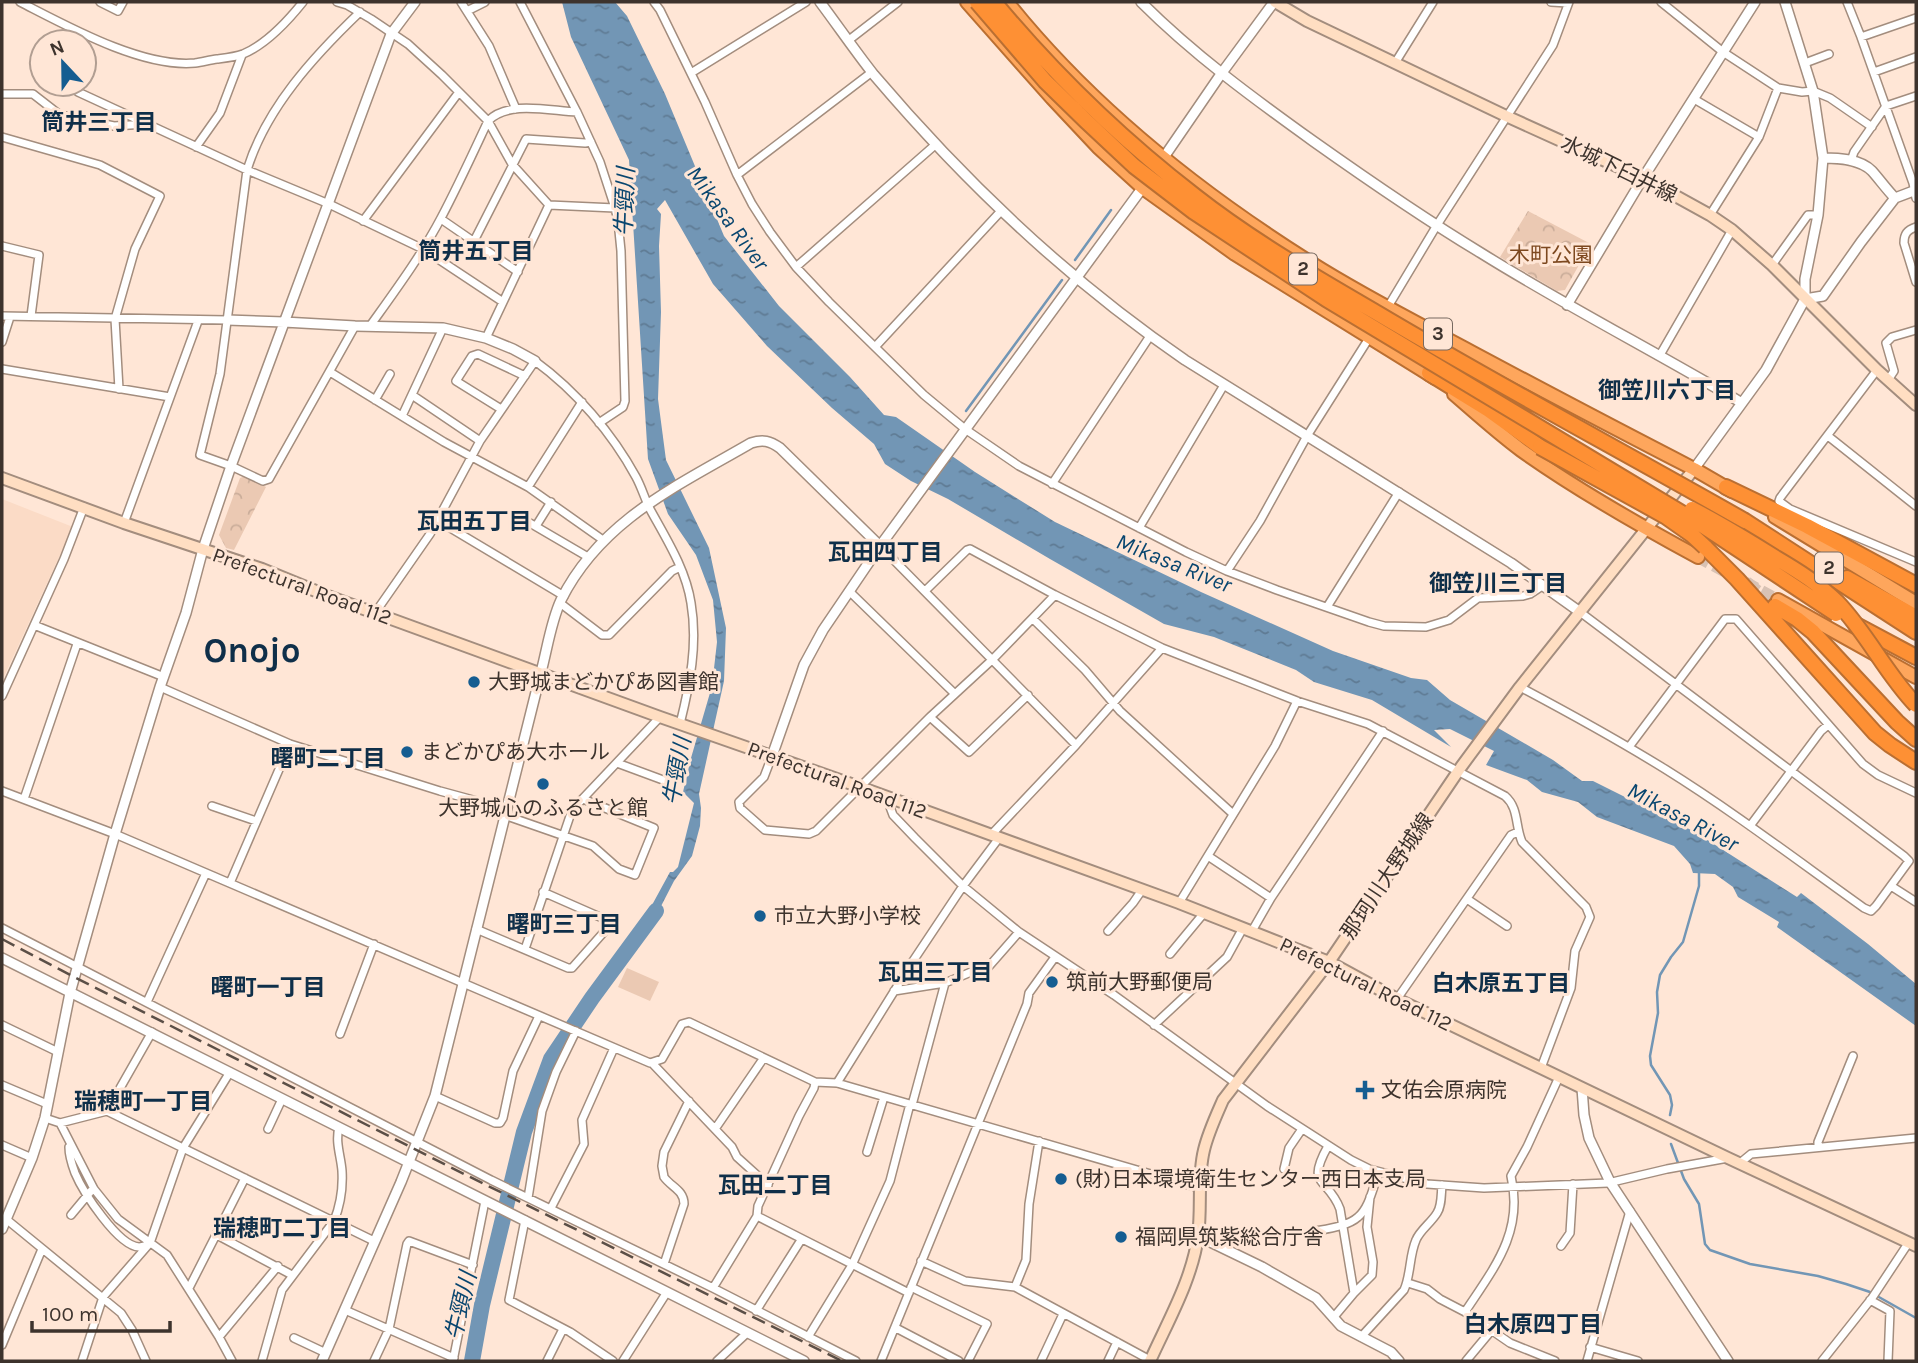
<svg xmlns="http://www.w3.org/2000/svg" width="1918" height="1363" viewBox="0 0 1918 1363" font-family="Karla,'Noto Sans JP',sans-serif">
  <defs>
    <pattern id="park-crowns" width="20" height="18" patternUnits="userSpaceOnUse" patternTransform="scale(1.75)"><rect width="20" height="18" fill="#ebc9b3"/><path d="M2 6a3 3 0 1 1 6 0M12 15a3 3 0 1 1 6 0" fill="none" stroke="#caad9a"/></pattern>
    <pattern id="water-ripples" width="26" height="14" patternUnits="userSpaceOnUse" patternTransform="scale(1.75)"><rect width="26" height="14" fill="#7296b5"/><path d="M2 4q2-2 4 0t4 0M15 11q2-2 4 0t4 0" fill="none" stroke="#5f7b94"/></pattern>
  </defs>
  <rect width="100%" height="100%" fill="#ffe6d6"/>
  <!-- built -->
  <path fill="#fbdbc6" d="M2,499l71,28 -71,154z"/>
  <!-- green -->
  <path fill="#ebc9b3" d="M627,968l32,14 -9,19 -32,-14z"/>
  <!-- park -->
  <path fill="url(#park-crowns)" d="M1528,211l61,32v4l-24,43 -8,1 -57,-34z
    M245,476l21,11 -32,63 -8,-2 -7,-13 21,-57z"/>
  <!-- water -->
  <path fill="url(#water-ripples)" d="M562,2h53l12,14 38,78 59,142 55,70 71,71 34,38 12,2 79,55 80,50 146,70 132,59 78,27 16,2 23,20 103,60 29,21h11l102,51 102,65 4,-4 67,51 48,40v42l-139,-99 2,-5 -41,-25 -5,-10 -18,-13 -22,-1 -3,-9 -16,-18 -77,-29 -19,-15 -36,-10 -15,-12 -41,-15 8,-14 -44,-22 -16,1 17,17 -79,-47 -58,-18 -18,-12 -82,-33 -50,-13 -114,-65 -102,-60 -37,-18 -26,-17 -11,-20 -42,-36 -65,-62 -54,-62 -48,-84 -8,9 4,5 -2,32 2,66 -3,87 8,61 43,88 17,80 -2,53 -25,113 2,14 -1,18 -8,30 -18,25 -16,31 -15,16 9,-23 18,-33h3l5,-5 16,-64 -11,-11 8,-34 21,-72 5,-44 -4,-42 -17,-45 -28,-41 -20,-55 -19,-299 -58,-123z"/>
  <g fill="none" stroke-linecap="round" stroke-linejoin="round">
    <!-- stream -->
    <path stroke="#7296b5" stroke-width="2.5" d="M1075,260l36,-50
      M966,411l96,-131
      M1670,1115l2,-10 -2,-10 -19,-30 -1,-9 8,-43 -1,-21 3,-17 11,-18 12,-15 16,-56v-13
      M1671,1144l13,35 15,25 6,40 5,6 40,14 68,12 28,8 24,8 46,26"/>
    <!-- river -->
    <path stroke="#7296b5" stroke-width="16" d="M472,1361l10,-56 42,-173 27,-73 41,-61 64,-87"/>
    <!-- trunk-tunnel -->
    <path stroke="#d8c2b4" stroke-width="12" stroke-dasharray="12 6" stroke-linecap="butt" d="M1698,557l80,43"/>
    <!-- motorway-tunnel -->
    <path stroke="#d8c2b4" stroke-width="14" stroke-dasharray="14 7" stroke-linecap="butt" d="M1746,583l29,23"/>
    <defs>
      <path id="minor" d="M20,2c47,24 122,66 175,61 7,-1 15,-3 22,-4 8,-1 18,-2 26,-5 24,-10 44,-32 60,-52
        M100,2l18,9 5,-9
        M337,2l10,3 24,14 37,25 34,31 46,46 24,43 37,41 66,3
        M461,2l28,44 27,63
        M520,2l57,110 23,50 15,46 3,13 3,30 4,150 -2,6 -24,16
        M654,2l6,8 45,92 32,73 15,29 18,28 26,35 33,35 95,93 41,34 54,37 167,86 41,19 50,19 92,32 15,4 42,1 23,-7 29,-22 45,-2 7,-2 12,-8
        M1551,2l17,1
        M1661,2l62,50 55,36 24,4 11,-1 17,7 42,29
        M1847,2l14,35 52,146 3,15
        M467,11l18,-9
        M1861,37l55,-19
        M849,40l49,-38
        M1395,63l38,-61
        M1805,63l24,-9
        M1874,72l42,-15
        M691,73l115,-71
        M78,84v8l169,78 82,34 94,45 80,53
        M2,94h31l27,21 54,11 32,-2
        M1694,99l65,38
        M2,137l98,28 60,31 -25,53 -20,70 4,70
        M196,147l24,-34 22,-58
        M1851,161l3,-9 32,-46 30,-10
        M737,175l135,-103
        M1710,215l49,-78 19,-49
        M441,219l77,53
        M363,221l96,-129
        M1916,227c-9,3 -12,7 -12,16l12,39
        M474,241l52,-102 59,4 6,-1
        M2,246l37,9 -8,61
        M1772,265l36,-50h10
        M796,267l139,-122
        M1386,310l51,-85 116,-180 16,-43
        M2,316l225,4
        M355,326l-86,153 -6,2 -32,-15 -31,-11 20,-81 27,-204c19,-62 67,-114 113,-158
        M370,326c25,-35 51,-70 71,-108 17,-32 32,-65 47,-97 20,-21 62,-10 89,-9
        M486,338l63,-133
        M2,342l8,-25
        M875,347l126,-136
        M1660,355l72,-125
        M2,369l168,28
        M1877,370l-97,128 -1,3 11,8 126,53
        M330,372l114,70 84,45 75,53
        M1888,380l6,-9 -8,-28 6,-6 24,-7
        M412,395l68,46
        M375,400l15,-26
        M501,409l-45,-28 16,-25 6,-2 47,22
        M402,416l41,-88
        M1828,436l88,70
        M1052,484l98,-148
        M528,487l54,-85
        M523,519l65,38
        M437,520l127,76
        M124,523l74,-202
        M536,526l15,-24
        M1139,528l85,-143
        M880,546l196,199
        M1227,571l33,-50 47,-85 64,-101
        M926,590l41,-40 3,-1 85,46 107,53 135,53 71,23 137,72c14,12 10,30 17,46l64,65 4,10 -15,34 -4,37 -30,80
        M849,591l105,102
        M560,603l42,32h7l63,-64 8,-4
        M1327,607l72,-115
        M375,613l55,-79 50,-93 55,-80c41,30 77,72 101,116 6,11 9,23 15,34 16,29 35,59 40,92 7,41 -1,81 -11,121
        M1033,619l52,51 35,41 113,103
        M34,625l130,52
        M160,687l130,57 150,47 66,18
        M1520,687c49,26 98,53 145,82 69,43 133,92 199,139l7,3 5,-5 33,-45 -5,-5 -324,-244
        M2,696l62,-137 20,-52
        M930,717l39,35 59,-57
        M1629,747l96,-128h11l127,145 15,11 38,18
        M772,756l-8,21 -25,25 1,6 25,22 44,4 7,-3 114,-114 63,-58 62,-64
        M617,763l46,17
        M2,791l113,43 535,229 12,-4 20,-35 7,-2 126,60 22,1 362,105
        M24,799l53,-155
        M891,799l-1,8 3,8 22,23 48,48 56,46 95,63 153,111 84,54 18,9 58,15 57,4 124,-5 59,-14 61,-11
        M212,806l44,15
        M504,815l89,31 26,23 16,6 19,-47 -71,-29
        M1750,826l71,-95 7,-6
        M991,835l85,-90 86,-97
        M1208,856l63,42
        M230,883l60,-139
        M1891,886l25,16
        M1467,899l40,27
        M1179,903l96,-157 22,-45
        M2,928l489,252 222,108 143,73
        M476,929l92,39h4l39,-44 -2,-3 -66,-29
        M1108,931l25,-28 9,-13
        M1252,931l19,-33 112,-167
        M525,949l47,-139 88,-93
        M1170,954l34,-41
        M894,991l51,-8
        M1397,999l114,-164 7,-3
        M147,1002l59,-129
        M2,1025l56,27
        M1154,1025l73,-68 16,-29
        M340,1034l34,-90
        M652,1063l80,84 5,10 31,28
        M837,1083l76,-122 50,-75 36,-48
        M2,1085l45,19
        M435,1096l60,27h5l3,-5 10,-47 26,-55
        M912,1105l33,-122 26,-11h13l35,-40
        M107,1111l267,130
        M45,1118l15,5 34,66 24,30 49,36 52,82 13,24
        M60,1123l47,-12 45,-79
        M268,1129l14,-30
        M715,1129l48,-70
        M2,1145l30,13
        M1328,1146c-23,41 0,31 12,63l14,84 -21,25
        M1818,1146v-4l35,-86
        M69,1147c0,8 3,18 6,26 8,19 43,73 64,74 4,0 6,-1 10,-3
        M867,1152l17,-55
        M1740,1163l11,-9 165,-16
        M1284,1169l5,-21 13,-19
        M528,1198l14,-87 14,-39 20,-41
        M551,1208l33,-64 -2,-24 32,-72
        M71,1215l20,-24
        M757,1216l152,77
        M6,1219l115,94 11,17 14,31
        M525,1220l-16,80 61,32 43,29
        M1311,1232c14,-3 36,-5 47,-15 12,-10 15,-31 21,-45
        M217,1235l75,40
        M1561,1246l9,-13 3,-49
        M921,1261l44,20 50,6 135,73
        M664,1264l20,-60c0,-14 -13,-17 -20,-27l-2,-11 2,-14 25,-51
        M1408,1283l19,6 13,10 25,13 45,31 45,18
        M911,1287l76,37 -19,37
        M1015,1287l11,-27 3,-56 10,-63
        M189,1288l56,-110
        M713,1288l44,-72 1,-10 41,-90 15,-28 1,-6
        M1354,1293l18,-18 1,-13 -6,-35 3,-30
        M1870,1300l20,11 -2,50
        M345,1310l109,48
        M756,1311l45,-71
        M1465,1312c29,-44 59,-80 46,-136l16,-29 32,-70
        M896,1328l63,33
        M219,1337l59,-71
        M808,1337l44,-72 38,-84 20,-77
        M1361,1337l43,-47c7,-15 5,-34 12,-50 4,-10 15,-17 21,-27 5,-7 4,-19 5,-28
        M294,1338l32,15
        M2,1345l40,-96
        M1590,1347l48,14
        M82,1361l21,-64 47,-54 33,-95 47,-76
        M262,1361l20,-71 52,-69c6,-15 9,-33 8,-50 -1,-15 -7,-28 -3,-44
        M374,1361l15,-32 18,-85 2,-3 64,24
        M453,1361l32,-160
        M547,1361l16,-32
        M623,1361l44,-69
        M717,1361l30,-28
        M881,1361l146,-357 2,-11 26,-36
        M1041,1361l22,-47
        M1108,1361l9,-19
        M1466,1361l25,-30
        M1587,1361l43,-150
        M1822,1361l50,-63 37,-56"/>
      <path id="tertiary" d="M820,2c18,24 35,49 54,73 91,107 194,205 311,285l326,203 69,49
        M1141,2c52,52 112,96 172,139 55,39 110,77 168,112 85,53 175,99 261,150
        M1823,158c16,0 37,1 49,13 8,9 15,19 23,27l21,-8
        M1162,160l59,-86 53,-72
        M1805,299l18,-3 38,-54 34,-44
        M1567,305l76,-127 112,-176
        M227,320l57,2 71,4 88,2 43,10 27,11 22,12
        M1694,469l72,-99 39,-71v-20l13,-64 5,-57 -10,-67 -28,-89
        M772,756l32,-91 19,-35 57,-84 266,-363
        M2,958l802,403
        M1582,1088l2,27 5,23 21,44 118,179
        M2,1229l30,-71 13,-40 25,-125 45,-159 45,-147 26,-74 17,-64 28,-83 160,-432 24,-32
        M1198,1236l64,31 54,31 25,28 50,26 8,9
        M322,1361l79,-179 34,-86 106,-424c6,-22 10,-51 20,-72 40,-80 116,-114 190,-157 12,-4 19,-2 29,5l100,98"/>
      <path id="secondary" d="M1275,2l32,19 199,95 137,62 67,37 22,15 40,35 105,105 39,35
        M2,478l122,45 138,46 66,27 332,121 200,70 319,116 150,59 68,37 331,159 188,88
        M1150,1361c18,-40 42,-81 48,-125 4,-28 -1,-58 6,-86 4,-17 12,-34 19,-50l106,-138 132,-195 59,-80 174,-218"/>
      <path id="trunk" d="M967,2l85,96 46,49 45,41 92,66 200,124
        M1007,2c83,104 191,190 304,261 52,33 108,61 162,90 73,39 147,78 221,116l38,22
        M1454,394c22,19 44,39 67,56 56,40 116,74 177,107
        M1775,517l141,86
        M1778,600l138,77"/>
      <path id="motorway" d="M1429,373l60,37 51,37
        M1726,487l81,39 109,59
        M1745,521l171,111
        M1705,547l32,32 138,154 15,12 26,17
        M1847,578l69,39
        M1775,606l22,13 16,13 84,90 19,17
        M1856,625l60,32"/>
    </defs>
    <!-- minor casing -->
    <use href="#minor" stroke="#a38d7e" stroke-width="10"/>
    <!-- tertiary casing -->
    <use href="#tertiary" stroke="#a38d7e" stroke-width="12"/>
    <!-- secondary casing -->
    <use href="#secondary" stroke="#a38d7e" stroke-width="14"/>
    <!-- trunk casing -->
    <use href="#trunk" stroke="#ba6f32" stroke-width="16"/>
    <!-- motorway casing -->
    <use href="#motorway" stroke="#ba6f32" stroke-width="18"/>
    <!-- minor -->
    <use href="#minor" stroke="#fff" stroke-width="7"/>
    <!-- tertiary -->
    <use href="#tertiary" stroke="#fff" stroke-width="9"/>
    <!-- secondary -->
    <use href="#secondary" stroke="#ffdec2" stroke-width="10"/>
    <!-- trunk -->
    <use href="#trunk" stroke="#fea65c" stroke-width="12"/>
    <!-- motorway -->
    <use href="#motorway" stroke="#fe9034" stroke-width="14"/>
    <!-- rail -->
    <path stroke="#5b4f47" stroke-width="2.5" stroke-dasharray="14 7" stroke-linecap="butt" d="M2,939l74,39 390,197 376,186"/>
    <defs>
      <path id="motorway-bridge" d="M977,2l68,79 41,40 48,45 60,46 132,87 374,225 136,90
        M994,2c60,72 127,137 201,194 56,44 120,81 182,117 121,72 245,138 368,208
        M1540,447l125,69 27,19 13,12
        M1692,509c29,15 57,32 84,49 22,13 43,26 61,44 30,31 49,72 79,103"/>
    </defs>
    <!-- motorway-bridge casing -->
    <use href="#motorway-bridge" stroke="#ba6f32" stroke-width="18" stroke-linecap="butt"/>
    <!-- motorway-bridge -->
    <use href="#motorway-bridge" stroke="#fe9034" stroke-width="14"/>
  </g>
  <!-- markers -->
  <g fill="#155d91" stroke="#ffe6d6" stroke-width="2.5">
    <circle cx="474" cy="682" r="7"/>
    <circle cx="407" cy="752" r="7"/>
    <circle cx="543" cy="784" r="7"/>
    <circle cx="760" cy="916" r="7"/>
    <circle cx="1052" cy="982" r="7"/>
    <path d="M1361.5 1079.5h7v7h7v7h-7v7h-7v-7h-7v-7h7z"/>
    <circle cx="1061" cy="1179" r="7"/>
    <circle cx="1121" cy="1237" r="7"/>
  </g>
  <g text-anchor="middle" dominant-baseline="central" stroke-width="6" stroke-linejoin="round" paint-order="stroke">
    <!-- shield labels -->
    <g fill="#ffe6d6" stroke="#776960" stroke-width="2">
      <rect x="1289" y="253.5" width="28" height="31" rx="5"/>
      <rect x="1424" y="318.5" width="28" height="31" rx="5"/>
      <rect x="1815" y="552.5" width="28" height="31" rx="5"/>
    </g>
    <g font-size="19" font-weight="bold" fill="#3d332d">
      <text x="1303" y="269">2</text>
      <text x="1438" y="334">3</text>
      <text x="1829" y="568">2</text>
    </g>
    <!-- street labels -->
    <g font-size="21" fill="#3d332d" stroke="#ffe6d6">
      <text transform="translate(1619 169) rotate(26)">水城下臼井線</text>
      <text transform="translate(302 586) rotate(20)">Prefectural Road 112</text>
      <text transform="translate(837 780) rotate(20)">Prefectural Road 112</text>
      <text transform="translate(1387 876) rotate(-56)">那珂川大野城線</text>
      <text transform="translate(1366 984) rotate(26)">Prefectural Road 112</text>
    </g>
    <!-- park labels -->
    <g font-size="21" fill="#7d481f" stroke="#ffe6d6">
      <text x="1551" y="255">木町公園</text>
    </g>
    <!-- poi labels -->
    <g font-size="21" fill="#3d332d" stroke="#ffe6d6" text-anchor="start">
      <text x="488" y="682">大野城まどかぴあ図書館</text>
      <text x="421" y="752">まどかぴあ大ホール</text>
      <text x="543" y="808" text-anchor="middle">大野城心のふるさと館</text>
      <text x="774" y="916">市立大野小学校</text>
      <text x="1066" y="982">筑前大野郵便局</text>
      <text x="1381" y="1090">文佑会原病院</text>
      <text x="1075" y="1179">(財)日本環境衛生センター西日本支局</text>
      <text x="1135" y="1237">福岡県筑紫総合庁舎</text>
    </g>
    <!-- neighbourhood labels -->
    <g font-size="23" font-weight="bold" fill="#0f2f49" stroke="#ffe6d6">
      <text x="99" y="122">筒井三丁目</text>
      <text x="476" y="251">筒井五丁目</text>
      <text x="1667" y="390">御笠川六丁目</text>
      <text x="474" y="521">瓦田五丁目</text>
      <text x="885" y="552">瓦田四丁目</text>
      <text x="1498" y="583">御笠川三丁目</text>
      <text x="328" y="758">曙町二丁目</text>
      <text x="564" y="924">曙町三丁目</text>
      <text x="935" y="972">瓦田三丁目</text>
      <text x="1501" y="983">白木原五丁目</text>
      <text x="268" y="987">曙町一丁目</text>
      <text x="143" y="1101">瑞穂町一丁目</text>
      <text x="775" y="1185">瓦田二丁目</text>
      <text x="282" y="1228">瑞穂町二丁目</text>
      <text x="1533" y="1324">白木原四丁目</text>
    </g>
    <!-- water labels -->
    <g font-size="23" font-style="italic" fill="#09466f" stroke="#ffe6d6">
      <text transform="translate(625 202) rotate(-88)">牛頸川</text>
      <text transform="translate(728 218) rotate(54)">Mikasa River</text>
      <text transform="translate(1174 563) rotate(22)">Mikasa River</text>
      <text transform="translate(677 771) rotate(-80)">牛頸川</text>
      <text transform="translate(1683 817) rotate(28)">Mikasa River</text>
      <text transform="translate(461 1306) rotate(-77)">牛頸川</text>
    </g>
    <!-- town labels -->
    <g font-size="35" font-weight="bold" fill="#0f2f49" stroke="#ffe6d6">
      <text x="252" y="650">Onojo</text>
    </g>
  </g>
  <!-- border -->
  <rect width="1918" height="1363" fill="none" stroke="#3d332d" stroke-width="7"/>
  <!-- north arrow -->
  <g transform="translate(63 63) rotate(338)"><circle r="33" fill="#ffe6d6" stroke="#b19e92" stroke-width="2"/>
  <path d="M0-5L12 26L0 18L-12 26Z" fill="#155d91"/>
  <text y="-10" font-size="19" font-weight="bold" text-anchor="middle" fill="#3d332d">N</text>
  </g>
  <!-- scale -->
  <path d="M32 1321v10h138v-10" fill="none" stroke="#3d332d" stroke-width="3.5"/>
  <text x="42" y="1321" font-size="21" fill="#3d332d" stroke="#ffe6d6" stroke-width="5" paint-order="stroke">100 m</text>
</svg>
